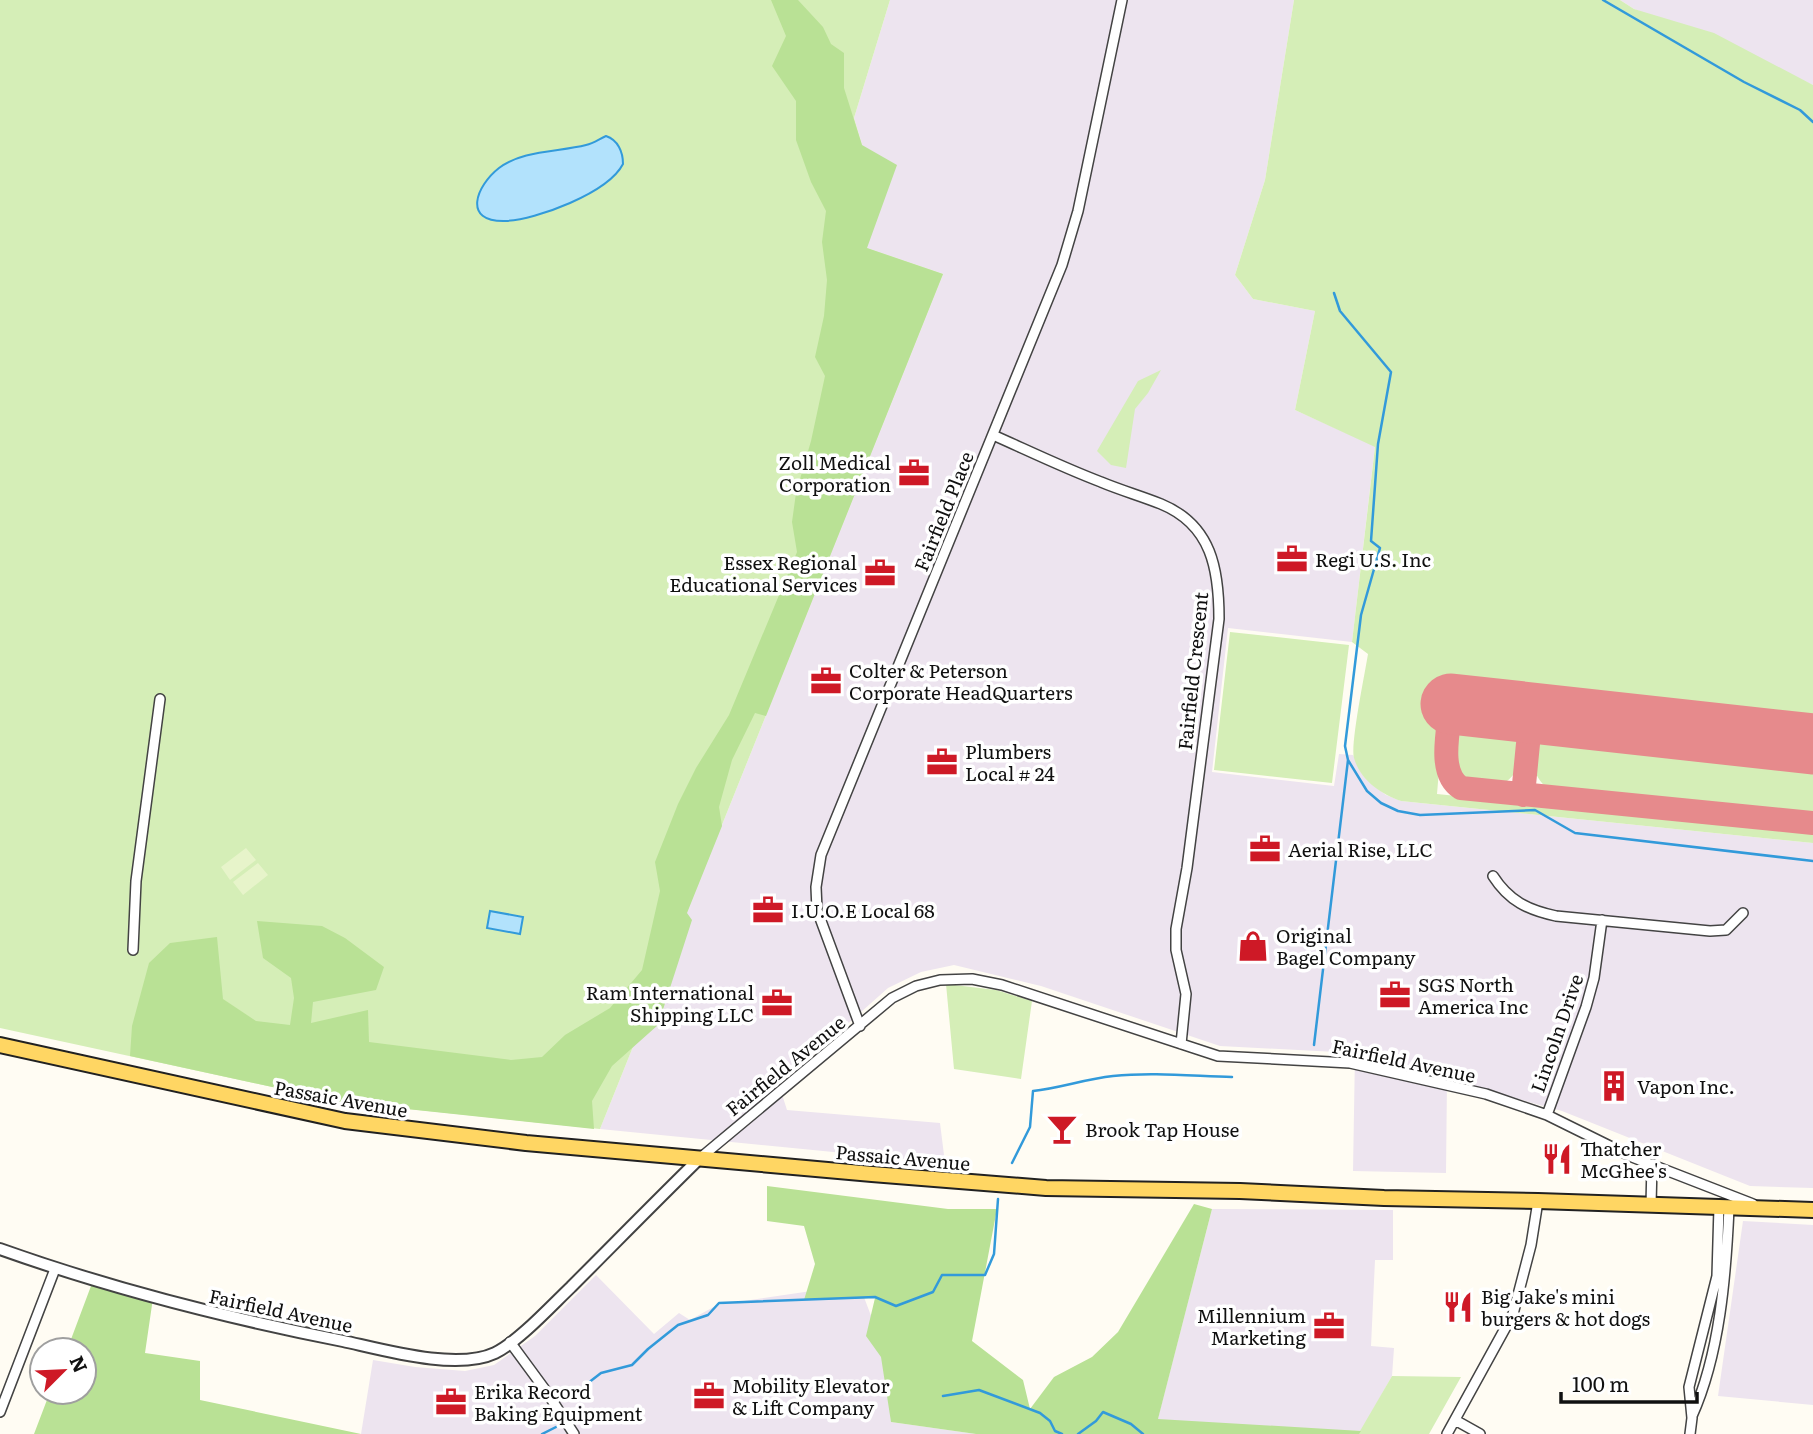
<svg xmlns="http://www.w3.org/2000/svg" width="1813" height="1434" viewBox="0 0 1813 1434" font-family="Literata,serif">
  <rect width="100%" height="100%" fill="#fffcf3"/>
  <!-- industrial -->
  <path fill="#ede4ef" d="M890,0h404l-29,180 -30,95 18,24 62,12 -20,99 80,36 -23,196 -124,-14 -16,144 122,14 5,-32 14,1 8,17 12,13 13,10 15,6 412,42v345l-63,-2 -188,-75 -115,-31 -1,93 -93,-2 2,-118 -135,-7 -179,-60 -87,-21 -33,7 -33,16 -109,97 8,25 153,13 5,40 -345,-34 343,-855 -103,-35 22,-94 -8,-27z
    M1620,0h193v85l-179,-76z
    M1212,1209l181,1v50h-18l-4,86 23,2 -2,28 -31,55 -205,-5z
    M1743,1221l70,4v180l-95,-9z
    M596,1275l58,59 25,-21 11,7 27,-15 142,-21 28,74 4,64 85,12h-615l12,-74 42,7 50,4 29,-6 41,-29z"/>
  <!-- green -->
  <path fill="#d5eeb7" d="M0,0h890l-36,118 8,27 -22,94 103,35 -343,855 -259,-27 -341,-74z
    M1294,0h326l14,9 80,24 99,52v637l-367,-36 -9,108 376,38v11l-412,-42c-20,-7 -41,-21 -47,-43 -4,-13 11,-85 14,-104l-16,-12 23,-195 -80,-37 20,-99 -62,-12 -18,-24 30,-95z
    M1161,370l-13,23 -13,16 -9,59 -15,-3 -14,-14 41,-70z
    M1230,632l119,13 -17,138 -118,-13z
    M1473,724c10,1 24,1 32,5 18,10 18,41 2,52 -6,4 -13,3 -21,2 -35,-4 -34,-18 -28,-49z
    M1563,732l250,25v58l-267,-28c-16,-14 -16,-34 -2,-50z
    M946,984l50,6 36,11 -11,78 -67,-10z
    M1392,1376l69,1 -32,57h-275l2,-8 204,5z"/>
  <!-- forest -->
  <path fill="#b9e195" d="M771,0h27l25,27 8,17 13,9v35l18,57 35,20 -30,83 76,26 -177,442 -11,-3 -23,47 -13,47 3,19 -35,87 5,7 -34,105 -46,41 -20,35 2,28 -253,-27 -211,-46 2,-30 17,-63 21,-20 47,-6 6,62 33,22 34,4 4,-27 -3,-20 -28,-20 -6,-37 65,5 23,12 39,29 -8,23 -63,12 -2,21 57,-13 1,32 142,18 31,-3 23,-22 45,-27 32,-38 18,-79 -5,-29 23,-58 18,-36 33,-53 68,-163 -5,-30 4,-29 15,-52 14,-65 -10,-19 9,-41 3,-36 -5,-38 4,-31 -15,-29 -15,-42v-39l-24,-35 14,-30z
    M767,1186l181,23h49l-25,132 51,39 7,29 24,-32 38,-20 26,-25 76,-128 18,5 -54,210 203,12 -2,3h-383l-85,-12 -10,-65 -15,-21 9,-38 -71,2 11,-36 -11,-38 -37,-5z
    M94,1278l59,20 -8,55 55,8v39l161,34h-327l16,-42h34v-42h-17z"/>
  <!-- pitch -->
  <path fill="#e7f4ca" d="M246,848l10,12 -26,20 -9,-13z
    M258,863l10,12 -25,20 -10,-13z"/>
  <!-- water -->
  <path fill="#b2e2fc" stroke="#329ada" stroke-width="2" d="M606,136c12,4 17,16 17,28 -15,29 -87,56 -118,57 -43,1 -29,-35 -6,-53 23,-18 60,-16 87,-23 8,-2 13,-6 20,-9z
    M490,911l33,6 -3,17 -33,-6z"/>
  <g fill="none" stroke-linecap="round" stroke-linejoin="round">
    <!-- stream -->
    <path stroke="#329ada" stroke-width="2.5" d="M1603,0l141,82 56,28 13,12
      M1334,293l6,18 51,61 -13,72 -7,97 9,7 -19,67 -16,131 3,14 19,31 14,12 17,8 22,4 115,-5 40,23 238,28
      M1314,1045l34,-285
      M1012,1163l18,-36 3,-36c27,-3 52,-12 80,-15 39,-4 80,0 119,1
      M943,1396l36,-6 61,23 10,8 5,10 7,3
      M570,1397l31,-24 31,-8 16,-16 30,-24 30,-10 11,-12 156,-6 21,9 37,-14 9,-17h43l9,-21 4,-55
      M542,1434l18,-9
      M1078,1434l18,-13 7,-9 28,12 12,10"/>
    <!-- taxiway -->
    <path stroke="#e68a8c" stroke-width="24" d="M1451,704c-2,25 -14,69 10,84l352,35
      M1523,795l8,-82"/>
    <!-- runway -->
    <path stroke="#e68a8c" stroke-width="61" d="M1451,704l362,40"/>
    <defs>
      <path id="minor" d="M993,435c36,16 71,33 108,47 19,8 40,14 60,22 51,21 58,66 58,115l-32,249 -11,61v21l10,44 -5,50
        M1493,876c16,25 35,34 63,40l154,15 16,-1 17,-17
        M133,950l3,-69 24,-182
        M860,1026l-43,-116 -1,-23 5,-32 241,-590 16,-54 44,-211
        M1547,1115l39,-108 8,-29 8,-58
        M699,1159l193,-161 24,-12 24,-6 32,-1 30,6 216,71 132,7 136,31 61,21 85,42 121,47
        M1651,1205l1,-41
        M510,1342l36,49 28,43
        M0,1412l55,-143
        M1692,1416c28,-62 34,-141 37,-208
        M1455,1420l25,14
        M1447,1434l66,-120 18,-69 7,-44
        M1690,1434l2,-16 -3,-31 28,-111 2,-69"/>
      <path id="tertiary" d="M0,1249c112,40 227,69 343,92 41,9 114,30 152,12 24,-12 56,-47 76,-66 43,-43 85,-86 128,-128"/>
      <path id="primary" d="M0,1045l345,76 181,22 346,31 174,14 194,3 144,7 154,3 275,9"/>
    </defs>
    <!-- minor casing -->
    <use href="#minor" stroke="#434343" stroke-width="12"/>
    <!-- tertiary casing -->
    <use href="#tertiary" stroke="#434343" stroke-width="14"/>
    <!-- primary casing -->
    <use href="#primary" stroke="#212121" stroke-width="18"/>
    <!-- minor -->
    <use href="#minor" stroke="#fff" stroke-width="9"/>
    <!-- tertiary -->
    <use href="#tertiary" stroke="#fff" stroke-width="10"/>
    <!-- primary -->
    <use href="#primary" stroke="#ffd663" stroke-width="14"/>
  </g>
  <!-- icons -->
  <defs>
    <symbol id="office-bare" viewBox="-9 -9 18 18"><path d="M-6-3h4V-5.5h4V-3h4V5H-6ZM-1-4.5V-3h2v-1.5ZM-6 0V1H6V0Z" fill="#ce1926" stroke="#fff" stroke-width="2.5" paint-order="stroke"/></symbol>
    <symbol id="shop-bare" viewBox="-9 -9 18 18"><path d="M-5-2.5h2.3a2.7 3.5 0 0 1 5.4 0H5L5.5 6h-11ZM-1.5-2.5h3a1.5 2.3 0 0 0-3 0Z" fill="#ce1926" stroke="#fff" stroke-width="2.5" paint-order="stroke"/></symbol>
    <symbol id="building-bare" viewBox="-9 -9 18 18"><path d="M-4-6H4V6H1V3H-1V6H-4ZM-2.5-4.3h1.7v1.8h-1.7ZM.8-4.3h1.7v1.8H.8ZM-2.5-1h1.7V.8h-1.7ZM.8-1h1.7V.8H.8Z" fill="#ce1926" stroke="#fff" stroke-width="2.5" paint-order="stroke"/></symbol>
    <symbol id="bar-bare" viewBox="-9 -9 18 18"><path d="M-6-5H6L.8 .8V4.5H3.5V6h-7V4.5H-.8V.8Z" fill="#ce1926" stroke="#fff" stroke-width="2.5" paint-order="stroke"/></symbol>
    <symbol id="restaurant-bare" viewBox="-9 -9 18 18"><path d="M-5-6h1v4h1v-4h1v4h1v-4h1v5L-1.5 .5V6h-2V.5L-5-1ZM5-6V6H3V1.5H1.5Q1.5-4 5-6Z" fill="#ce1926" stroke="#fff" stroke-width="2.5" paint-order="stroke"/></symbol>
  </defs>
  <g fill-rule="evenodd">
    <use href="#office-bare" x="892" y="451" width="44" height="44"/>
    <use href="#office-bare" x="1270" y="537" width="44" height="44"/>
    <use href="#office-bare" x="858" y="551" width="44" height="44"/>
    <use href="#office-bare" x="804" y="659" width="44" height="44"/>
    <use href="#office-bare" x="920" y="740" width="44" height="44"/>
    <use href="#office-bare" x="1243" y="827" width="44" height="44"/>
    <use href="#office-bare" x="746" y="888" width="44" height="44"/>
    <use href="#shop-bare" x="1231" y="924" width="44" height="44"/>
    <use href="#office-bare" x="1373" y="973" width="44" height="44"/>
    <use href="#office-bare" x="755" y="981" width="44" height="44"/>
    <use href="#building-bare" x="1592" y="1064" width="44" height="44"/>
    <use href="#bar-bare" x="1040" y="1107" width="44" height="44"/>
    <use href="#restaurant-bare" x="1535" y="1137" width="44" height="44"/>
    <use href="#restaurant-bare" x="1436" y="1285" width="44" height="44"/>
    <use href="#office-bare" x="1307" y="1304" width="44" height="44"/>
    <use href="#office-bare" x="687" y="1374" width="44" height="44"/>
    <use href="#office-bare" x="429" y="1380" width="44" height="44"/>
  </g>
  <g text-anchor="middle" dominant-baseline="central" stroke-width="7" stroke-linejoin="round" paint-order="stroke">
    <!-- poi labels -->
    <g font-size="19" fill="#101010" stroke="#fff" text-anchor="start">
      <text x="891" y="462" text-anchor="end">Zoll Medical<tspan x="891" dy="22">Corporation</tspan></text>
      <text x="1315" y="559">Regi U.S. Inc</text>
      <text x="857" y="562" text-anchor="end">Essex Regional<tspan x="857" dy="22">Educational Services</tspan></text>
      <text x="849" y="670">Colter &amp; Peterson<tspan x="849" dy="22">Corporate HeadQuarters</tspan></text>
      <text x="965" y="751">Plumbers<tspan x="965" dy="22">Local # 24</tspan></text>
      <text x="1288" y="849">Aerial Rise, LLC</text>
      <text x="791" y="910">I.U.O.E Local 68</text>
      <text x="1276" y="935">Original<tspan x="1276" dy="22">Bagel Company</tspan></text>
      <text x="1418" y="984">SGS North<tspan x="1418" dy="22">America Inc</tspan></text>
      <text x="754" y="992" text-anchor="end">Ram International<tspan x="754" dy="22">Shipping LLC</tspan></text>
      <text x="1637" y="1086">Vapon Inc.</text>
      <text x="1085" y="1129">Brook Tap House</text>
      <text x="1580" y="1148">Thatcher<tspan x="1580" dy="22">McGhee's</tspan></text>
      <text x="1481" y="1296">Big Jake's mini<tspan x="1481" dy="22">burgers &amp; hot dogs</tspan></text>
      <text x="1306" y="1315" text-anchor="end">Millennium<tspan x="1306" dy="22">Marketing</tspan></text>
      <text x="732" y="1385">Mobility Elevator<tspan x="732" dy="22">&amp; Lift Company</tspan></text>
      <text x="474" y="1391">Erika Record<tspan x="474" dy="22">Baking Equipment</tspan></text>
    </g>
    <!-- street labels -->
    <g font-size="19" fill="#101010" stroke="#fff">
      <text transform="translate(943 511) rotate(-68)">Fairfield Place</text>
      <text transform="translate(1192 671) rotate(-84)">Fairfield Crescent</text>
      <text transform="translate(1556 1033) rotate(-71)">Lincoln Drive</text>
      <text transform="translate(1404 1060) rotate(12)">Fairfield Avenue</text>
      <text transform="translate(785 1065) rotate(-39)">Fairfield Avenue</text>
      <text transform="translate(341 1098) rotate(10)">Passaic Avenue</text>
      <text transform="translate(903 1157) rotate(5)">Passaic Avenue</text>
      <text transform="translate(281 1310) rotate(12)">Fairfield Avenue</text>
    </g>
  </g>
  <!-- north arrow -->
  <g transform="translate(63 1371) rotate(66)"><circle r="33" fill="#ffffff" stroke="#9f9f9f" stroke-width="2"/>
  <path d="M0-5L12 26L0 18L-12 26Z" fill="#ce1926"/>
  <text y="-10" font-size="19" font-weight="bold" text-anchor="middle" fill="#101010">N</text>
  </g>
  <!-- scale -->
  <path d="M1561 1392v10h136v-10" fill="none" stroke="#101010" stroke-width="3.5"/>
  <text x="1572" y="1392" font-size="21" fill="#101010" stroke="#ffffff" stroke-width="5" paint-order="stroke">100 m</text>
</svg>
